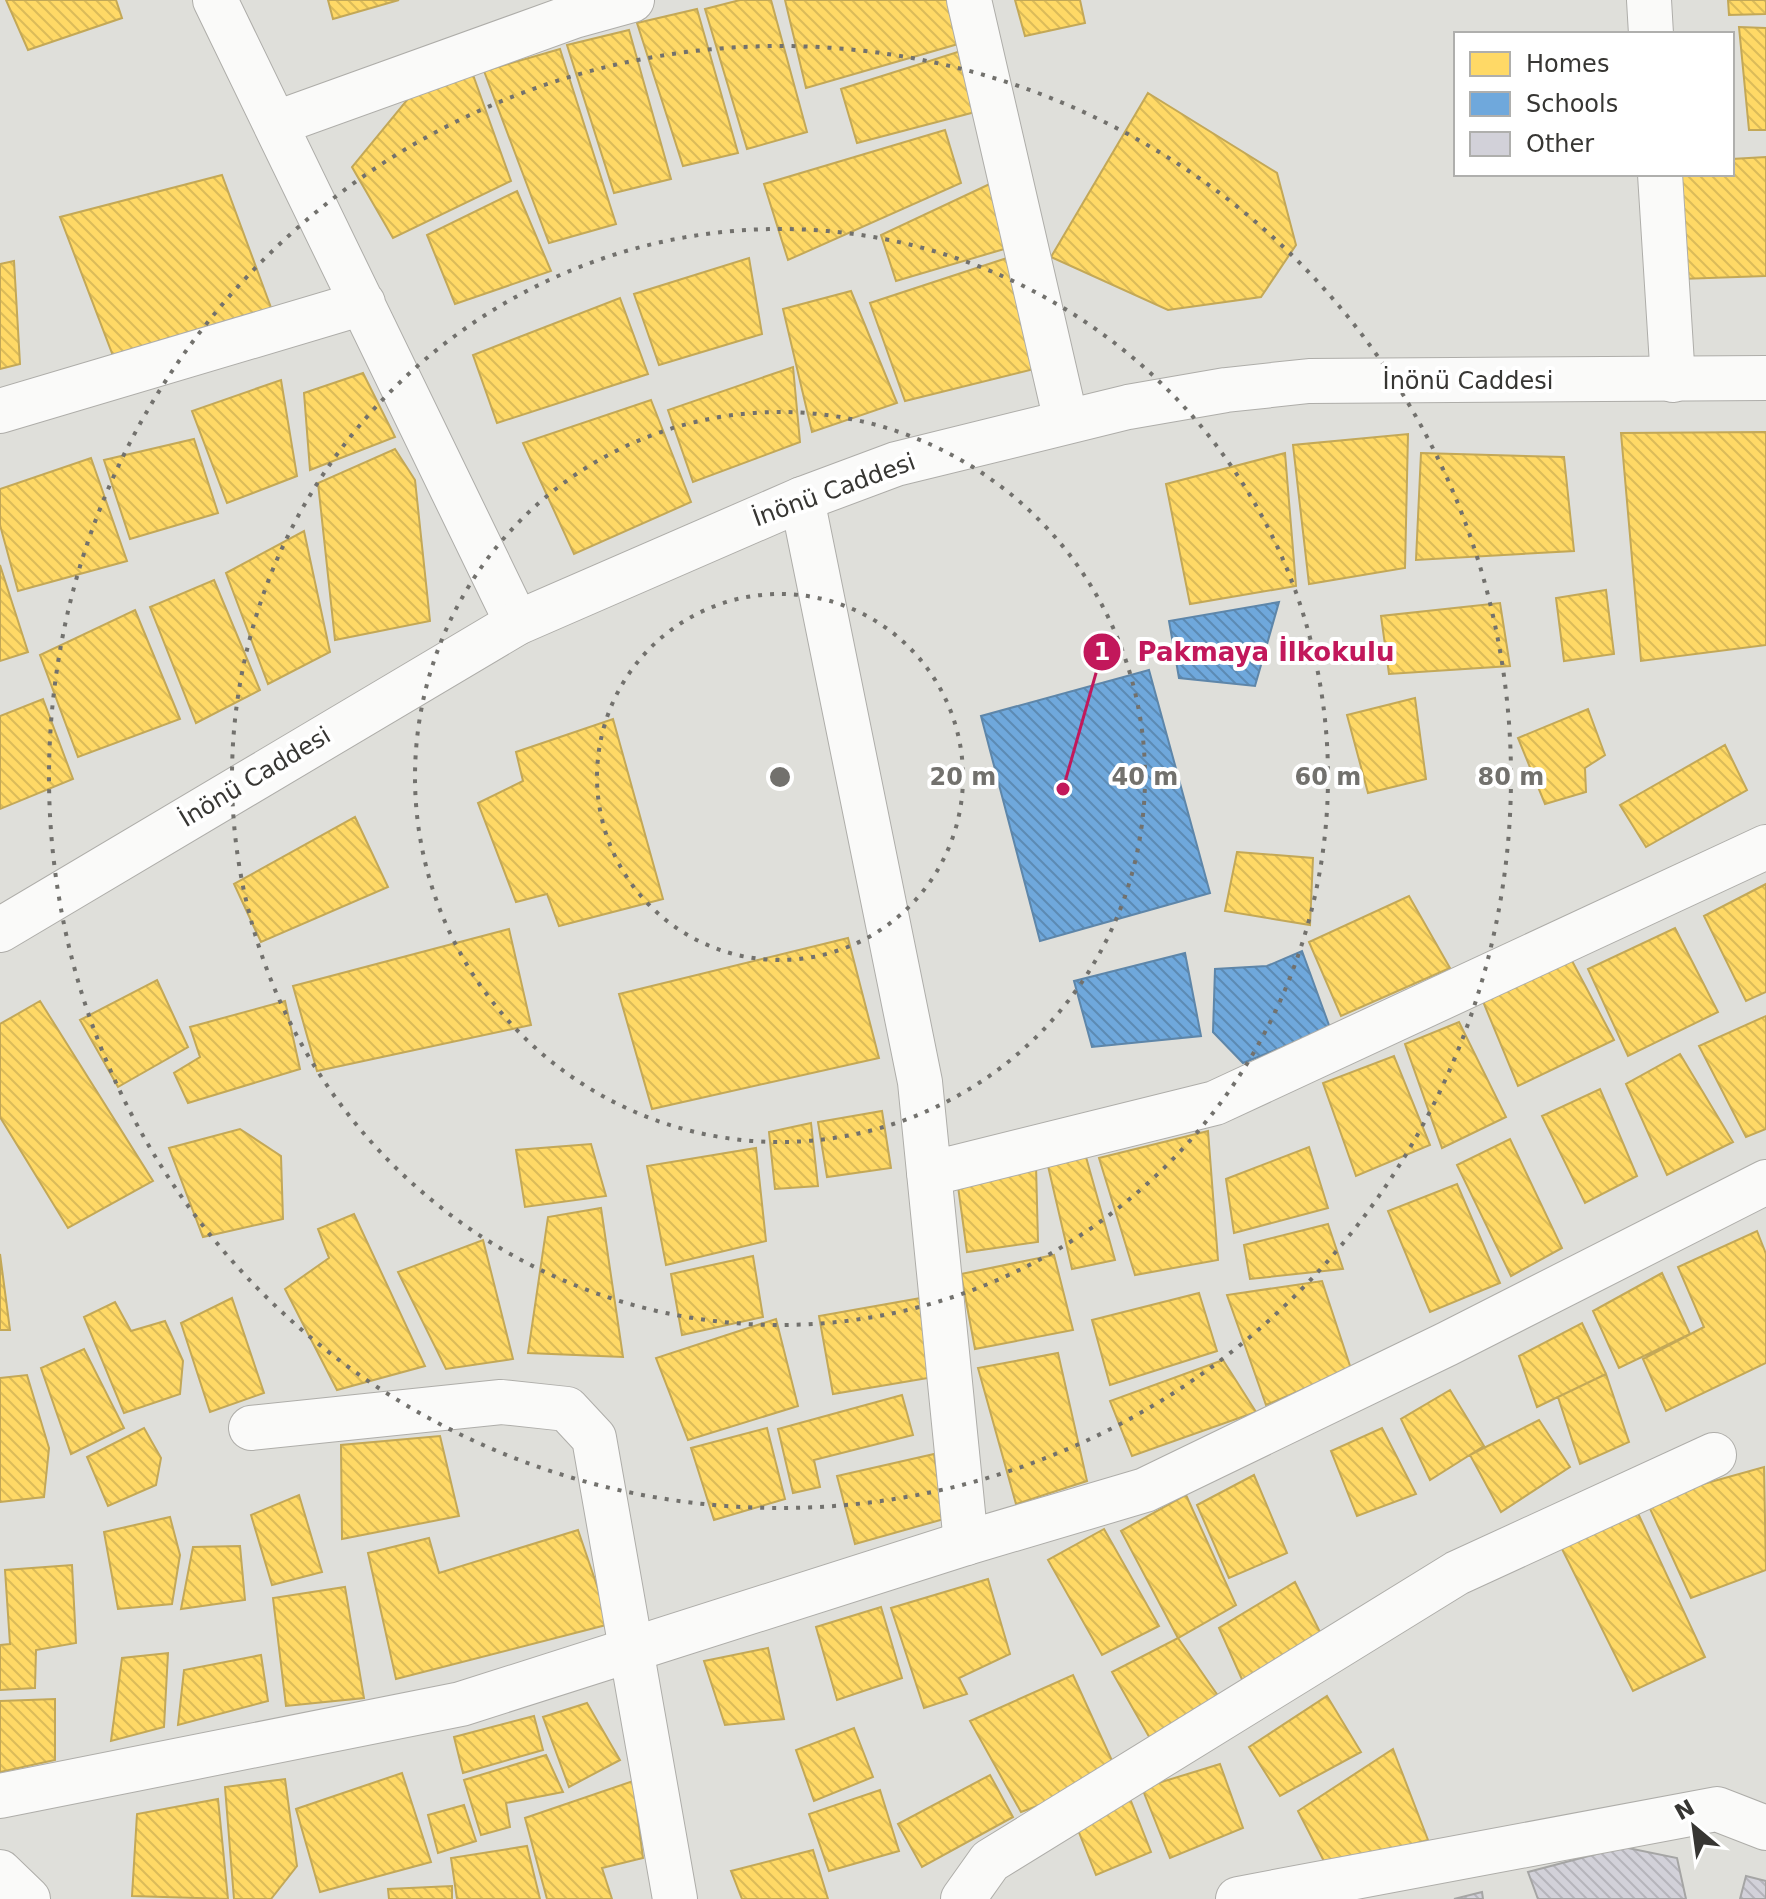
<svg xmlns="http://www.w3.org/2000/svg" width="1766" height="1899" viewBox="0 0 1766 1899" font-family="'DejaVu Sans',sans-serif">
  <defs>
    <pattern id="homes-back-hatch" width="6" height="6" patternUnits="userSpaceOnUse" patternTransform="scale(2)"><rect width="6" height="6" fill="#ffd966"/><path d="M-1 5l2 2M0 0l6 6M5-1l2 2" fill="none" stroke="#dbbb59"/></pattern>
    <pattern id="schools-back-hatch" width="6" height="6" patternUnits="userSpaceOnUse" patternTransform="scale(2)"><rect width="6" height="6" fill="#6fa8dc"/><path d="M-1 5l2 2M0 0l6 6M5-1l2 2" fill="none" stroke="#5c8ab3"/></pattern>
    <pattern id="building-back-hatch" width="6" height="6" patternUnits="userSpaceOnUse" patternTransform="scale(2)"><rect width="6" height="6" fill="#d2d1d9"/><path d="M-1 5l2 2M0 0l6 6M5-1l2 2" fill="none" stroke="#b5b4bb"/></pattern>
  </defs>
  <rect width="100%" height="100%" fill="#dfdfda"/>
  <!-- homes -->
  <path fill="url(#homes-back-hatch)" stroke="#c3a857" stroke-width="2" d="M6,0h110l6,18 -94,32z
    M328,0h71l-66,19z
    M740,0h31l36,132 -60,17 -42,-140z
    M785,0h168l12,42 -159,46z
    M1015,0h65l5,23 -60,13z
    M1728,0h38v14l-37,1z
    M697,9l41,144 -55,13 -46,-143z
    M1739,27l27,1v102h-17z
    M629,30l42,149 -57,14 -47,-148z
    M560,49l56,175 -67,19 -65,-172z
    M964,50l15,61 -122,32 -16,-54z
    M472,72l39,109 -118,57 -41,-71 64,-78z
    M1148,93l129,80 19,72 -35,52 -93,13 -117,-53z
    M945,130l16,53 -173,77 -24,-76z
    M1766,157v119l-85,3 -7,-105h58v-15z
    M222,175l51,138 -158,48 -55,-144z
    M994,182l17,65 -115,34 -15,-46z
    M517,191l34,80 -96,33 -28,-69z
    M1019,254l23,113 -137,34 -35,-98z
    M749,258l13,76 -103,31 -25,-71z
    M14,261l6,103 -20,5v-105z
    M851,291l46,112 -85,29 -29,-123z
    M620,298l28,76 -151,49 -24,-68z
    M793,367l7,75 -107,40 -25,-72z
    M363,373l32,64 -85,33 -6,-77z
    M281,380l16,96 -70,27 -35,-92z
    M651,400l40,102 -117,52 -51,-111z
    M1766,432v213l-125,16 -20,-228z
    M1408,434l-3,134 -96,16 -16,-139z
    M194,439l24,74 -88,26 -26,-79z
    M395,449l20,31 15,141 -95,19 -17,-157z
    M1285,453l11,133 -106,18 -24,-120z
    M1421,453l143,4 10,94 -158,9z
    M91,458l36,103 -109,30 -18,-66v-36z
    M304,531l26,121 -62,32 -42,-111z
    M0,565l28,87 -28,9z
    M214,580l46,110 -64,33 -46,-116z
    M1606,590l8,64 -50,7 -8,-63z
    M1500,603l10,63 -121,8 -8,-58z
    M135,610l45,109 -102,38 -38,-102z
    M1415,698l11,81 -58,14 -21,-78z
    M43,699l30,80 -73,30v-93z
    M1588,709l17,46 -20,13 1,24 -41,12 -27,-66z
    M613,719l50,180 -104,27 -12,-32 -31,8 -38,-99 45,-22 -7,-29z
    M1725,745l22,45 -101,57 -26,-42z
    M355,817l33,70 -127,55 -27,-58z
    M1237,852l76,6 -3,67 -85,-14z
    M1766,884v108l-20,9 -42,-85z
    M1409,896l41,72 -109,48 -32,-74z
    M1675,928l43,84 -90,44 -40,-87z
    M509,929l22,96 -214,46 -24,-85z
    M848,938l31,120 -227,51 -33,-115z
    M1571,959l43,81 -96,46 -36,-87z
    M157,980l31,67 -70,40 -38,-67z
    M40,1001l113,180 -85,47 -68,-111v-93z
    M285,1001l15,68 -112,34 -14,-30 26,-16 -10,-30z
    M1766,1016v113l-20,8 -47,-91z
    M1459,1022l47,95 -64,31 -37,-104z
    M1680,1054l53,88 -66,33 -41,-91z
    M1394,1056l36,89 -74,31 -33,-93z
    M1600,1089l37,87 -52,27 -43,-87z
    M882,1111l9,57 -64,9 -9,-55z
    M811,1123l7,63 -43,3 -6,-57z
    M240,1129l41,27 2,63 -80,18 -34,-89z
    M1208,1131l10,129 -83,15 -36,-117z
    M1510,1139l52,109 -51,28 -54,-111z
    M591,1144l15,52 -81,11 -9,-57z
    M1309,1147l19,61 -94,25 -8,-54z
    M756,1148l10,93 -100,24 -19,-99z
    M1086,1157l29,103 -43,9 -24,-103z
    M1036,1165l2,77 -71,10 -11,-80z
    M1457,1184l43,99 -70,29 -42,-101z
    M601,1208l22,149 -95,-4 20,-136z
    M354,1214l71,152 -88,24 -52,-101 44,-31 -11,-29z
    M1328,1224l15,45 -93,10 -6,-34z
    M1757,1231l9,23v109l-100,48 -23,-52 61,-32 -26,-60z
    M483,1240l30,119 -67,10 -48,-97z
    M0,1254l10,76h-10z
    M1054,1255l19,75 -98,19 -14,-75z
    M753,1256l10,61 -81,18 -11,-61z
    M1662,1273l28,61 -71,34 -26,-57z
    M1322,1281l29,88 -85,36 -39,-110z
    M1199,1293l18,58 -107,34 -18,-65z
    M232,1298l32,95 -54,19 -29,-89z
    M921,1298l13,79 -101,17 -14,-78z
    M115,1302l16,29 34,-10 18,40 -3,33 -56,19 -40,-96z
    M776,1319l22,87 -110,34 -32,-82z
    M1582,1323l24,51 -69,33 -18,-51z
    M84,1349l40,79 -53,26 -30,-86z
    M1058,1353l29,128 -71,23 -38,-136z
    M1223,1360l33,52 -124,44 -22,-55z
    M1606,1374l23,68 -49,22 -22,-67z
    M27,1375l22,73 -5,49 -44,5v-124z
    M1450,1390l34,56 -54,34 -29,-61z
    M902,1395l11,40 -99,25 6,27 -27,6 -15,-64z
    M1539,1420l31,47 -69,45 -31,-57z
    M144,1428l17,30 -5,27 -48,21 -21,-49z
    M767,1428l18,71 -71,21 -23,-72z
    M1382,1428l34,66 -59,22 -26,-65z
    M440,1436l19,80 -117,23 -1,-94z
    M934,1454l10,65 -89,25 -18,-68z
    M1764,1467l2,103 -75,28 -45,-98z
    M1254,1475l33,78 -58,25 -32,-73z
    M299,1495l23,77 -50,13 -21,-70z
    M1186,1495l50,110 -58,33 -57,-107z
    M1636,1509l69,148 -72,34 -73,-146z
    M170,1517l10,38 -8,49 -54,5 -14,-77z
    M1104,1529l55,97 -57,29 -54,-95z
    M578,1530l32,94 -214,55 -28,-126 61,-15 10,35z
    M240,1546l5,54 -64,9 12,-62z
    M72,1565l4,78 -40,7 -1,38 -35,2v-45l10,-1 -5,-74z
    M988,1579l22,75 -51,24 8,16 -43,14 -33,-100z
    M1295,1582l34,68 -80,45 -30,-67z
    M345,1587l19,111 -78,8 -13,-108z
    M881,1607l21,71 -65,22 -21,-73z
    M1178,1638l45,65 -68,44 -43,-75z
    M768,1648l16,71 -59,6 -21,-64z
    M168,1653l-4,74 -53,14 11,-83z
    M261,1655l7,46 -90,24 6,-55z
    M1073,1675l46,101 -98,36 -51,-91z
    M1327,1696l34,56 -81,44 -31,-49z
    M55,1699v61l-55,12v-71z
    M587,1703l33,57 -51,27 -26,-70z
    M534,1716l9,34 -80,23 -9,-36z
    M854,1728l19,49 -59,24 -18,-51z
    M1393,1749l35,91 -101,27 -29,-56z
    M546,1755l17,37 -57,11 4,24 -29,8 -17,-55z
    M1220,1764l23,64 -73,30 -28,-70z
    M402,1773l29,89 -111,30 -24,-83z
    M990,1775l23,42 -91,50 -24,-43z
    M285,1779l12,87 -26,33h-37l-9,-112z
    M633,1781l10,77 -41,10 10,31h-65l-22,-81z
    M880,1790l19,61 -70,20 -20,-57z
    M1129,1796l22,56 -55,23 -22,-55z
    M218,1799l10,100 -96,-3 5,-82z
    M464,1805l12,36 -38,12 -10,-38z
    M527,1846l13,53h-83l-6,-41z
    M813,1850l15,49h-86l-11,-28z
    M452,1886v13h-63l-1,-10z"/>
  <!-- schools -->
  <path fill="url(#schools-back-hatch)" stroke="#5e86a9" stroke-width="2" d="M1279,602l-24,84 -76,-8 -10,-57z
    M1149,670l61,223 -170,48 -59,-225z
    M1302,951l28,77 -87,35 -30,-31 2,-63 52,-3z
    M1185,953l16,83 -109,11 -18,-66z"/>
  <!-- building -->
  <path fill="url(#building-back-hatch)" stroke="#a5a5a4" stroke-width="2" d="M1623,1847l54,11 9,41h-148l-10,-27z
    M1746,1876l20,5v18h-26z
    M1482,1892l1,7h-29z"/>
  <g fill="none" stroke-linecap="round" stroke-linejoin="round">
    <defs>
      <path id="minor" d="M215,0l302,623
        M969,0l97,421
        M1649,0l2,34
        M277,123l297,-107 58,-16
        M1660,174l13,206
        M0,411l363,-108
        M802,499l118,583 46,461
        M929,1174l286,-71 551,-256
        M251,1428l250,-26 66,7 27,29 81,461
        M0,1872l28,27
        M963,1899l27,-38 467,-288 257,-118
        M1238,1899l479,-90 49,19"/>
      <path id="tertiary" d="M0,1796l461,-92 505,-161 179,-53 302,-146 319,-162"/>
      <path id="primary" d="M0,930l517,-307 285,-124 94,-35 232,-57 98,-17 83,-9 457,-3"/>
    </defs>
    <!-- minor casing -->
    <use href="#minor" stroke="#aeada9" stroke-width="46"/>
    <!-- tertiary casing -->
    <use href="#tertiary" stroke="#aeada9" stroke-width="46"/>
    <!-- primary casing -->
    <use href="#primary" stroke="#aeada9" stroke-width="46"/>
    <!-- minor -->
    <use href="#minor" stroke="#fafaf9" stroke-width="44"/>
    <!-- tertiary -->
    <use href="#tertiary" stroke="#fafaf9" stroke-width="44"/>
    <!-- primary -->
    <use href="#primary" stroke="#fafaf9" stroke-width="44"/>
  </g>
  <!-- distance rings -->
  <g fill="none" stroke="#72716d" stroke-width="4" stroke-dasharray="4 8">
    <circle cx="780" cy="777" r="183"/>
    <circle cx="780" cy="777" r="365"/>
    <circle cx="780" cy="777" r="548"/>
    <circle cx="780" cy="777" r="731"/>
  </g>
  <g text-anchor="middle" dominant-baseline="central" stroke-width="8" stroke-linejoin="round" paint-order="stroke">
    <!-- street labels -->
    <g font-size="24" fill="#373633" stroke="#fff">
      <text x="1468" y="381">İnönü Caddesi</text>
      <text transform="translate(834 490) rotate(-20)">İnönü Caddesi</text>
      <text transform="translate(255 777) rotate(-31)">İnönü Caddesi</text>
    </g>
  </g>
  <circle cx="780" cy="777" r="12" fill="#72716d" stroke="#fff" stroke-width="4"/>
  <g font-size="24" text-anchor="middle" font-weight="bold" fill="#72716d" stroke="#fff" stroke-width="8" stroke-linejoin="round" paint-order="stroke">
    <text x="963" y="785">20 m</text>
    <text x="1145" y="785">40 m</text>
    <text x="1328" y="785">60 m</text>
    <text x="1511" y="785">80 m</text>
  </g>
  <!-- callouts -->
  <path fill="none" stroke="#c2185b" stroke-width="3" d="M1063 789L1102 652"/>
  <g fill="#c2185b" stroke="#fff" stroke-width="3">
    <circle cx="1063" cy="789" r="8"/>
    <circle cx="1102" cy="652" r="20"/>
  </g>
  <g font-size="24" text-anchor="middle" font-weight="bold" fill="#fff">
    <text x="1102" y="660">1</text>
  </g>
  <g font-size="26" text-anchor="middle" font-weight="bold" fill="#c2185b" stroke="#fff" stroke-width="8" stroke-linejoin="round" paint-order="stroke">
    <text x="1266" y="661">Pakmaya İlkokulu</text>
  </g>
  <!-- legend -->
  <rect x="1454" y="32" width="280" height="144" fill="#ffffff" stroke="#afafad" stroke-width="2"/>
  <rect x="1470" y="52" width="40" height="24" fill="#ffd966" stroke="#afafad" stroke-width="2"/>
  <text x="1526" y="72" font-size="24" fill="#373633">Homes</text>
  <rect x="1470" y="92" width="40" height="24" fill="#6fa8dc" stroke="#afafad" stroke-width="2"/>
  <text x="1526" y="112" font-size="24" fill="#373633">Schools</text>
  <rect x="1470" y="132" width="40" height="24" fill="#d2d1d9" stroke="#afafad" stroke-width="2"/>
  <text x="1526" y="152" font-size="24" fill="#373633">Other</text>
  <!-- north arrow -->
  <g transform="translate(1694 1827) rotate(331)" stroke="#ffffff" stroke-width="6" paint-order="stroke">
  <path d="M0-6L14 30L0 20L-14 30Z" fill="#373633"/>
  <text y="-12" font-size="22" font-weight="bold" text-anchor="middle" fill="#373633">N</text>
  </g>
</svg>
